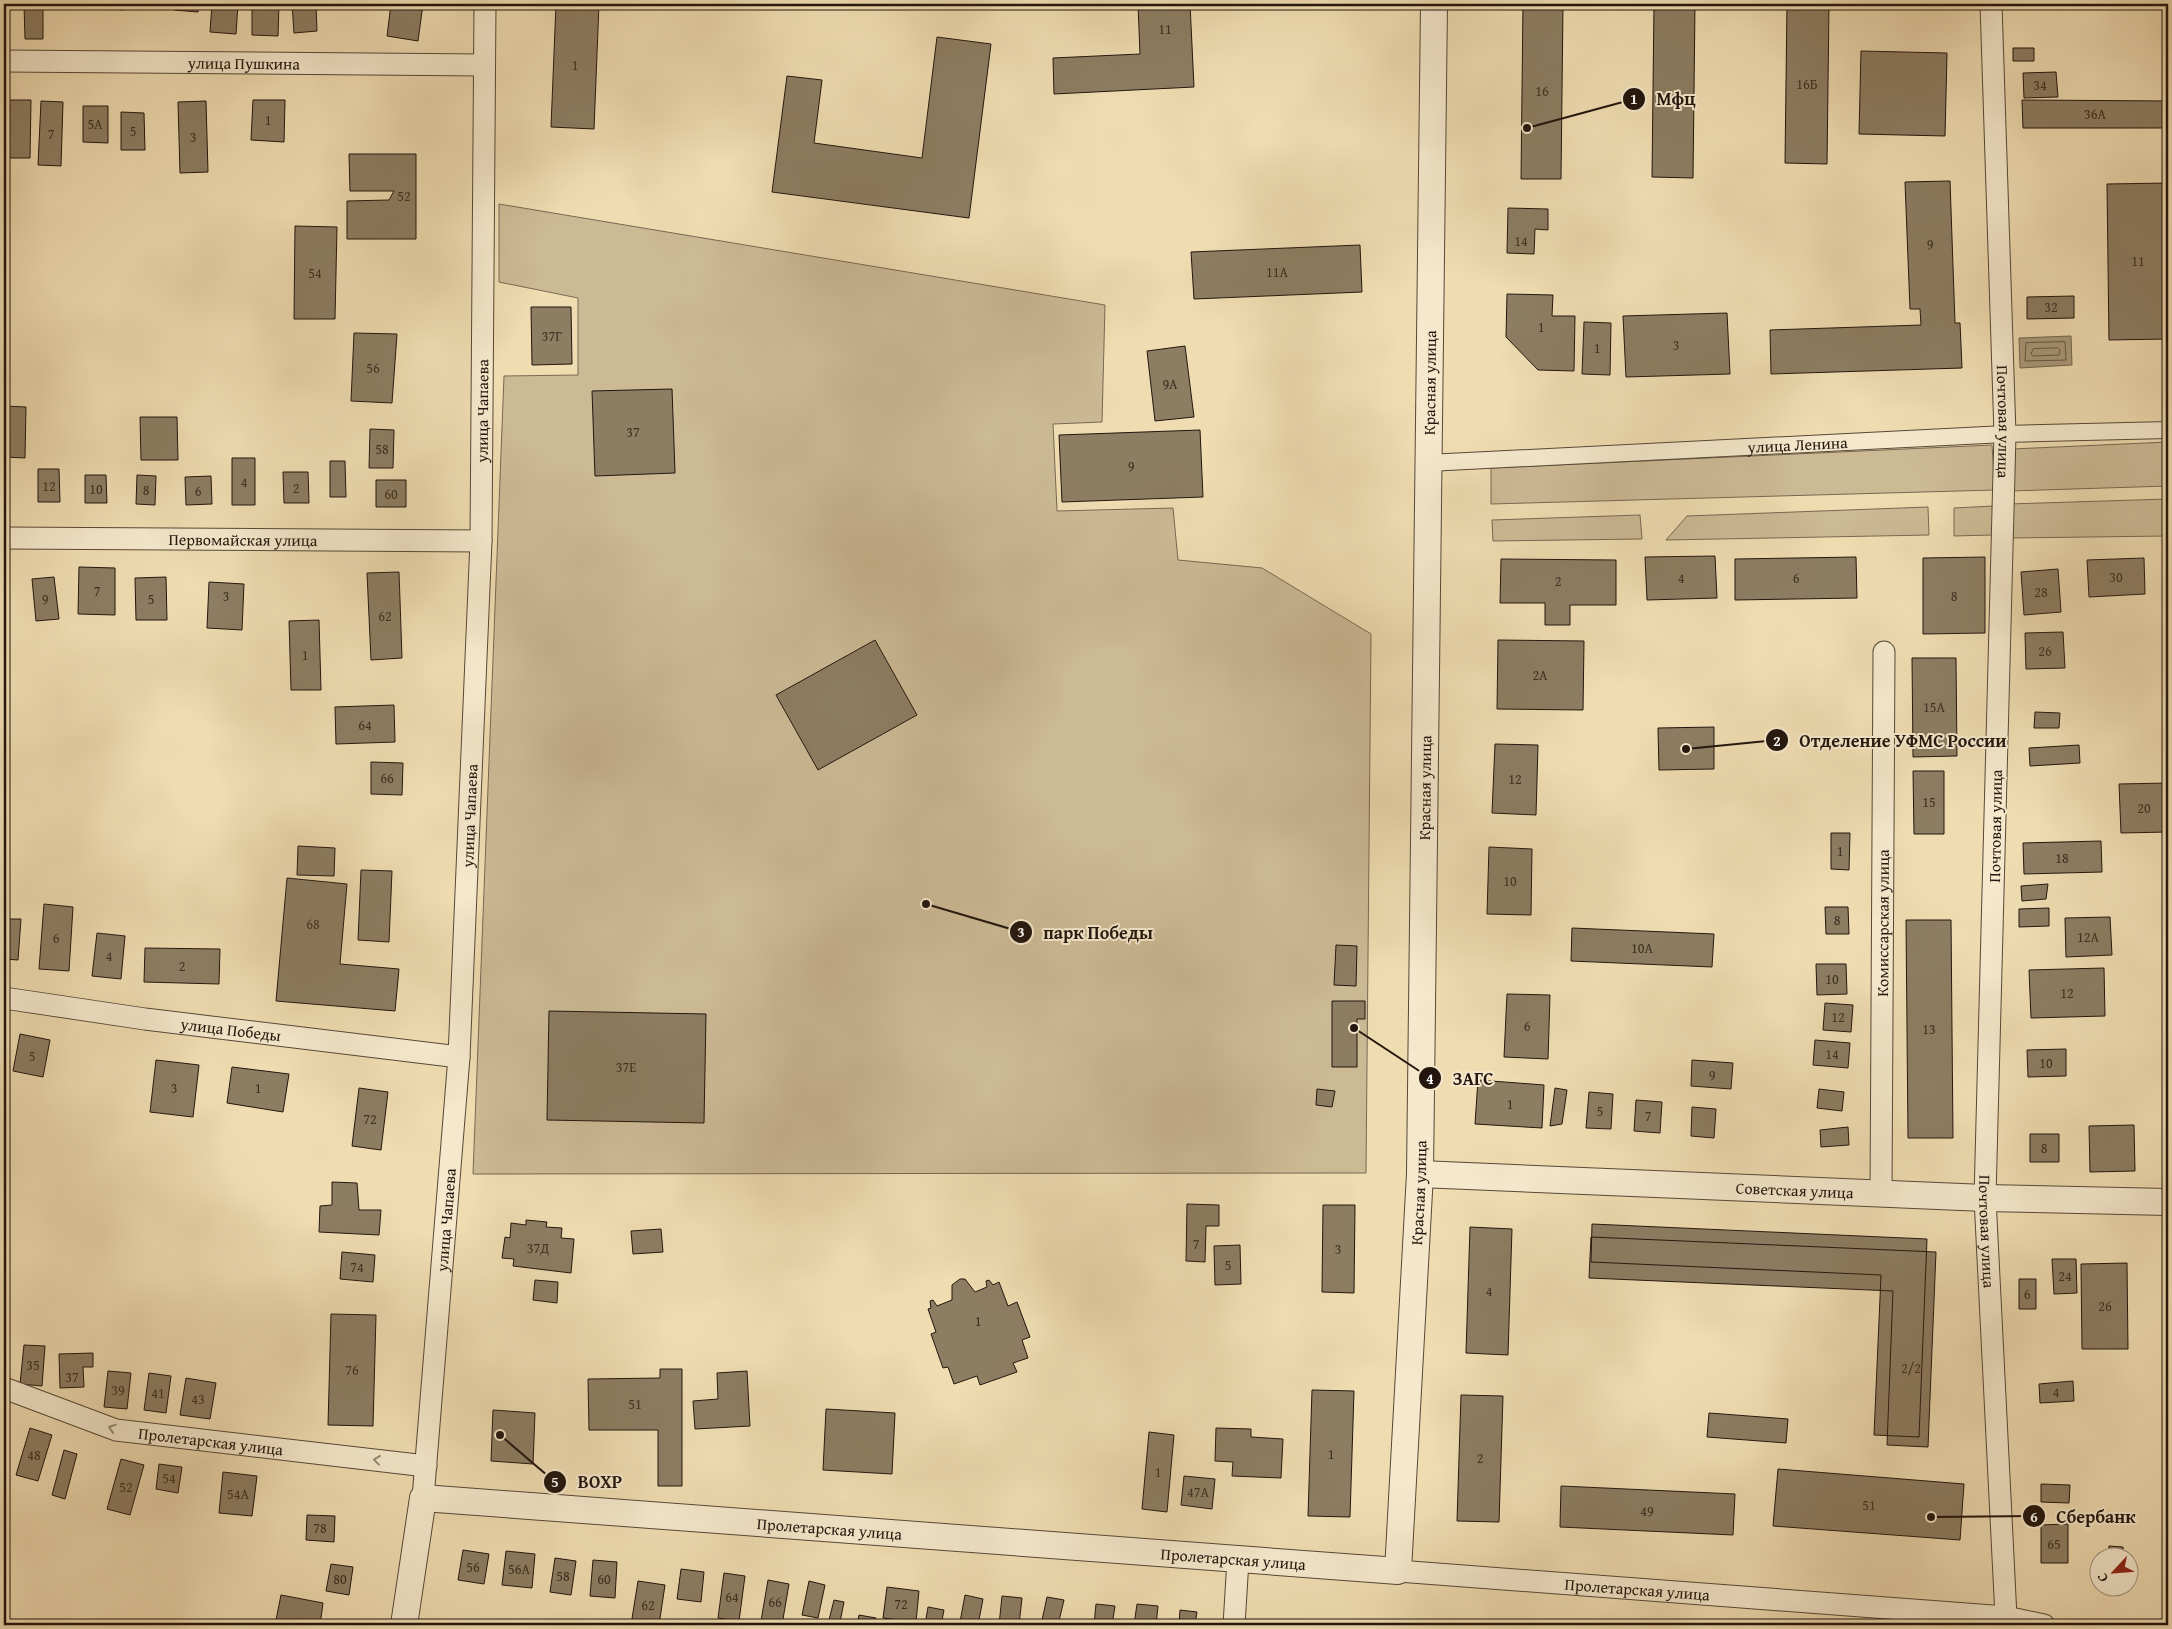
<svg xmlns="http://www.w3.org/2000/svg" width="2172" height="1629" viewBox="0 0 2172 1629" font-family="'Gentium Book Plus',serif">
  <rect width="100%" height="100%" fill="#efdcb1"/>
  <filter id="stains"><feTurbulence type="fractalNoise" baseFrequency=".004" numOctaves="4"/><feColorMatrix values="0 0 0 0 .2 0 0 0 0 .09 0 0 0 0 .02 0 0 0 .5 -.17"/></filter>
  <radialGradient id="worn" r=".72"><stop offset=".6" stop-color="#630" stop-opacity="0"/><stop offset="1" stop-color="#630" stop-opacity=".3"/></radialGradient>
  <!-- green -->
  <path fill="#ccba95" stroke="#786852" d="M499,204l606,101 -3,117 -49,2 4,87 116,-3 5,52 84,8 109,66 -5,539 -893,1 31,-798 74,-1v-77l-79,-16z
    M2168,442v44l-158,5 2,-42z
    M1992,445l3,45 -504,14v-36z
    M2168,499v37l-158,2 -1,-34z
    M1994,506l-1,29 -39,1v-28z
    M1928,507l1,28 -263,5 21,-24z
    M1640,515l2,24 -149,2 -1,-21z"/>
  <!-- water -->
  <path fill="#aa997a" stroke="#74654f" d="M2071,336l1,29 -52,3 -1,-30z"/>
  <g fill="none" stroke-linecap="round" stroke-linejoin="round">
    <!-- shore -->
    <path stroke="#665844" stroke-width="1" d="M2065,342l1,18 -41,1 1,-18z
      M2058,348l2,2 -1,5 -26,1 -2,-2 2,-5z"/>
  </g>
  <!-- building -->
  <path fill="#8d7d63" stroke="#23160e" d="M4,4h1l1,30h-2z
    M24,4h19v35h-18z
    M90,4h35l-1,6 -35,-3z
    M174,4h25l-1,8 -24,-2z
    M212,4h26l-2,30 -26,-2z
    M252,4h27l-1,32 -26,-1z
    M292,4h24l1,27 -23,2z
    M391,4h32l-5,37 -31,-5z
    M556,4h43l-5,125 -43,-2z
    M1138,4h52l4,83 -140,7 -1,-36 87,-4z
    M1523,4h40l-2,175h-40z
    M1654,4h41l-2,174 -41,-1z
    M1787,4h42l-2,160 -42,-1z
    M937,37l54,7 -22,174 -197,-26 15,-116 35,4 -8,63 108,15z
    M2013,48h21v13h-21z
    M1861,51l86,2 -2,83 -86,-2z
    M2056,72l2,25 -34,1 -1,-25z
    M5,100h26l-1,58h-25z
    M253,100h32l-1,42 -33,-2z
    M2022,100l146,1v27h-145z
    M41,101l22,1 -2,64 -23,-1z
    M206,101l2,71 -28,1 -2,-71z
    M83,106h25v37l-25,-1z
    M121,112l23,1 1,37h-24z
    M349,154h67v85h-69v-38l42,-1 5,-9h-44z
    M1950,181l5,142h5l2,45 -191,6 -1,-44 151,-5 -1,-16h-10l-5,-127z
    M2168,183v156l-59,1 -2,-156z
    M1508,208l40,1v21l-13,-1 -1,25 -27,-1z
    M295,226l42,1 -2,92h-41z
    M1360,245l2,47 -168,7 -3,-47z
    M1507,294l46,1 -1,21h23l-1,55 -36,-1 -32,-33z
    M2074,296v22l-47,1v-22z
    M531,307h40l1,57 -40,1z
    M1727,313l3,61 -104,3 -3,-61z
    M1584,322l27,1 -1,52 -28,-1z
    M354,333l43,1 -5,69 -41,-2z
    M1185,346l9,71 -39,4 -8,-70z
    M672,389l3,84 -80,3 -3,-85z
    M4,406l22,1 -1,51 -21,-1z
    M140,417h37l1,43h-37z
    M370,429l24,1 -1,38h-24z
    M1200,430l3,67 -141,5 -3,-67z
    M232,458h23v47h-23z
    M330,461h15l1,36h-16z
    M38,469h21l1,33h-22z
    M283,472h25l1,31h-25z
    M85,475h21l1,28h-22z
    M137,475l19,1 -1,29 -19,-1z
    M211,476l1,28 -26,1 -1,-28z
    M376,480h30v27h-30z
    M1715,556l2,42 -70,2 -2,-43z
    M1856,557l1,41 -122,2v-41z
    M1985,557v76l-62,1v-76z
    M2144,558l1,36 -56,3 -2,-37z
    M1501,559l115,1v45h-46v20h-25v-22h-45z
    M79,567l36,1v47l-37,-1z
    M2058,569l3,43 -37,3 -3,-43z
    M399,572l3,86 -31,2 -4,-87z
    M7,576l1,55h-4v-54z
    M54,577l5,42 -23,2 -4,-42z
    M166,577l1,43h-31l-1,-42z
    M209,582l35,2 -2,46 -35,-2z
    M319,620l2,70h-30l-2,-69z
    M2063,632l2,36 -39,1 -1,-36z
    M875,640l42,75 -99,55 -42,-75z
    M1498,640l86,1 -1,69 -86,-1z
    M1912,658h44l1,98 -44,1z
    M394,705l1,37 -59,2 -1,-37z
    M2035,712l25,1 -1,15h-25z
    M1714,727v42l-55,1 -1,-42z
    M1495,744l43,1 -2,70 -44,-2z
    M2079,745l1,18 -50,3 -1,-18z
    M371,762l32,1 -1,32 -31,-1z
    M1913,771h31v63h-30z
    M2168,783v49l-47,1 -2,-49z
    M1831,833h19l-1,37 -18,-1z
    M2101,841l1,31 -78,2 -1,-31z
    M298,846l37,2 -1,28 -37,-1z
    M1489,847l43,2 -1,66 -44,-1z
    M361,870l31,1 -3,71 -31,-2z
    M287,878l60,6 -7,80 59,5 -4,42 -119,-10z
    M2048,884l-2,15 -24,2 -1,-15z
    M44,904l29,3 -4,64 -30,-2z
    M1825,907h23l1,27h-23z
    M2049,908v18l-30,1v-18z
    M2110,917l2,38 -46,2 -1,-39z
    M4,919h17l-3,41 -14,-1z
    M1906,920h45l2,218h-45z
    M1572,928l142,6 -2,33 -141,-6z
    M97,933l28,3 -4,43 -29,-3z
    M1336,945l21,1 -1,40 -22,-1z
    M145,948l75,1 -1,35 -75,-2z
    M1816,964h30l1,30 -30,1z
    M2104,968l1,48 -74,2 -2,-48z
    M1507,994l43,1 -2,64 -44,-2z
    M1332,1001h33v18h-8v48h-25z
    M1825,1003l28,2 -2,27 -28,-2z
    M549,1011l157,3 -2,109 -157,-3z
    M20,1034l30,6 -7,37 -30,-6z
    M1815,1040l35,3 -2,25 -35,-3z
    M2066,1049v27l-38,1 -1,-27z
    M156,1060l43,5 -6,52 -43,-5z
    M1692,1060l41,3 -2,26 -40,-3z
    M232,1067l57,7 -6,38 -56,-9z
    M1478,1080l66,5 -2,43 -67,-4z
    M359,1088l29,4 -7,58 -29,-4z
    M1555,1088l12,2 -5,34 -12,2z
    M1317,1089l18,2 -3,16 -16,-2z
    M1819,1089l25,3 -2,19 -25,-3z
    M1589,1092l24,2 -2,35 -25,-1z
    M1636,1100l26,2 -2,31 -26,-2z
    M1692,1107l24,2 -2,29 -23,-2z
    M2134,1125l1,46 -45,1 -1,-46z
    M1848,1127l1,18 -28,2 -1,-17z
    M2030,1134h29v28h-29z
    M332,1182l25,1 2,27h22l-2,25 -60,-3 1,-26 12,-1z
    M1187,1204l32,1v21h-13l-1,36 -19,-1z
    M1323,1205h32l-1,88 -32,-1z
    M526,1220l21,2 -1,5 16,1 -1,10 13,1 -3,34 -58,-7 1,-7 -12,-1 3,-21 5,1 1,-15 15,2z
    M1592,1224l335,15 -8,198 -45,-2 7,-160 -290,-13z
    M1470,1227l42,2 -4,126 -42,-2z
    M661,1229l2,23 -30,2 -2,-23z
    M1591,1237l345,15 -8,195 -41,-2 6,-154 -304,-13z
    M1240,1245l1,39 -26,1 -1,-39z
    M342,1252l33,3 -2,27 -33,-3z
    M2052,1259h24l1,34 -23,1z
    M2127,1263l1,86h-46l-1,-85z
    M960,1279h5l10,13 12,-5 -1,-6 3,-1 4,5 6,-3 9,24 9,-4 13,35 -8,3 6,18 -15,5 4,9 -37,13 -3,-9 -23,8 -6,-17 -5,1 -12,-34 5,-2 -8,-23 3,-1 -1,-7 3,-1 4,6 15,-6v-15z
    M2019,1279h17v30h-17z
    M535,1280l23,2 -1,21 -24,-3z
    M331,1314l45,1 -3,111 -45,-1z
    M24,1345l21,1 -3,40 -22,-2z
    M93,1353v14h-10l1,20 -24,1 -1,-34z
    M660,1369h22v117h-24v-56h-69l-1,-51 72,-1z
    M108,1371l23,2 -4,36 -23,-2z
    M747,1371l3,55 -55,3 -2,-28 25,-2 -1,-26z
    M149,1373l22,3 -5,37 -22,-3z
    M186,1378l30,5 -6,36 -30,-4z
    M2073,1381l1,20 -34,2 -1,-19z
    M1312,1390l42,1 -4,126 -42,-1z
    M1461,1395l42,1 -4,126 -42,-1z
    M826,1409l69,4 -3,61 -69,-4z
    M493,1410l42,3 -2,51 -42,-3z
    M1709,1413l79,6 -2,24 -79,-6z
    M30,1428l22,7 -14,46 -22,-6z
    M1216,1428l35,1v8l32,2 -2,39 -49,-2 1,-14 -18,-1z
    M1149,1432l25,3 -7,77 -25,-3z
    M64,1450l13,4 -12,45 -13,-4z
    M121,1459l23,6 -14,50 -23,-6z
    M159,1464l23,3 -4,26 -22,-4z
    M1778,1469l186,15 -4,56 -187,-14z
    M223,1472l34,4 -5,40 -33,-3z
    M1184,1476l31,3 -3,30 -31,-4z
    M2041,1484l29,1 -1,18 -28,-1z
    M1561,1486l174,8 -2,41 -173,-8z
    M307,1515l28,1 -1,26 -28,-2z
    M2068,1524v39h-27v-38z
    M2109,1546l14,1v9h-15z
    M463,1550l26,4 -5,30 -26,-4z
    M506,1551l29,3 -3,34 -30,-3z
    M555,1558l21,3 -5,34 -21,-3z
    M593,1560l24,2 -2,36 -25,-2z
    M331,1564l22,3 -4,28 -23,-4z
    M681,1569l23,3 -3,30 -24,-3z
    M724,1573l21,3 -6,45 -21,-3z
    M768,1580l21,4 -7,41 -21,-4z
    M638,1581l27,4 -6,40h-28z
    M809,1581l16,4 -7,33 -16,-3z
    M887,1587l32,4 -3,31 -33,-4z
    M281,1595l42,8 -3,22h-45z
    M965,1595l18,4 -5,26 -18,-3z
    M1002,1596l20,2 -3,27h-20z
    M1047,1597l17,3 -6,25h-17z
    M834,1600l10,2 -4,20 -11,-2z
    M1096,1604l19,2 -3,19h-18z
    M1137,1604l21,2 -2,19h-22z
    M928,1607l16,3 -3,15h-16z
    M1180,1610l17,2 -2,13h-16z
    M859,1615l17,3 -1,7h-18z"/>
  <g fill="none" stroke-linecap="round" stroke-linejoin="round">
    <defs>
      <g id="pedestrian">
        <path id="s1" d="M1428,463l577,-29 163,-4"/>
      </g>
      <g id="minor">
        <path id="s2" d="M1991,4l14,430 -20,764 21,419"/>
        <path id="s3" d="M4,61l479,4"/>
        <path id="s4" d="M4,538l477,3"/>
        <path id="s5" d="M4,998l141,21 314,38"/>
        <path id="s6" d="M1881,1194l3,-542"/>
        <path id="s7" d="M4,1388l112,42 310,36"/>
        <path id="s8" d="M423,1498l36,-441 22,-516 4,-537"/>
        <path id="s9" d="M1398,1571l608,46 38,8"/>
        <path d="M1234,1625l4,-65"/>
      </g>
      <g id="tertiary">
        <path id="s10" d="M1420,1174l565,24 183,4"/>
        <path id="s11" d="M404,1625l19,-127 975,73 22,-397 14,-1170"/>
      </g>
    </defs>
    <!-- pedestrian casing -->
    <use href="#pedestrian" stroke="#564837" stroke-width="18"/>
    <!-- minor casing -->
    <use href="#minor" stroke="#564837" stroke-width="23"/>
    <!-- tertiary casing -->
    <use href="#tertiary" stroke="#564837" stroke-width="28"/>
    <!-- pedestrian -->
    <use href="#pedestrian" stroke="#f5e8cc" stroke-width="16"/>
    <!-- minor -->
    <use href="#minor" stroke="#f5e8cc" stroke-width="21"/>
    <!-- tertiary -->
    <use href="#tertiary" stroke="#f5e8cc" stroke-width="26"/>
  </g>
  <!-- one-way arrows -->
  <defs><path id="oneway-chevron" d="M-2-3.5L2.5 0L-2 3.5" fill="none" stroke-width="1.6" stroke-linecap="round" stroke-linejoin="round" transform="scale(1.25)"/></defs>
  <g stroke="#968a76">
    <use href="#oneway-chevron" transform="translate(112 1428) rotate(-162)"/>
    <use href="#oneway-chevron" transform="translate(377 1460) rotate(-173)"/>
  </g>
  <g text-anchor="middle" dominant-baseline="central" stroke-width="4" stroke-linejoin="round" paint-order="stroke">
    <!-- number labels -->
    <g font-size="14" fill="#3e3023">
      <text x="1165" y="29">11</text>
      <text x="575" y="65">1</text>
      <text x="1807" y="84">16Б</text>
      <text x="2040" y="85">34</text>
      <text x="1542" y="91">16</text>
      <text x="2095" y="114">36А</text>
      <text x="268" y="120">1</text>
      <text x="95" y="124">5А</text>
      <text x="133" y="131">5</text>
      <text x="51" y="134">7</text>
      <text x="193" y="137">3</text>
      <text x="404" y="196">52</text>
      <text x="1521" y="241">14</text>
      <text x="1930" y="244">9</text>
      <text x="2138" y="261">11</text>
      <text x="1277" y="272">11А</text>
      <text x="315" y="273">54</text>
      <text x="2051" y="307">32</text>
      <text x="1541" y="327">1</text>
      <text x="552" y="336">37Г</text>
      <text x="1676" y="345">3</text>
      <text x="1597" y="348">1</text>
      <text x="373" y="368">56</text>
      <text x="1170" y="384">9А</text>
      <text x="633" y="432">37</text>
      <text x="382" y="449">58</text>
      <text x="1131" y="466">9</text>
      <text x="244" y="482">4</text>
      <text x="49" y="486">12</text>
      <text x="296" y="488">2</text>
      <text x="96" y="489">10</text>
      <text x="146" y="490">8</text>
      <text x="198" y="491">6</text>
      <text x="391" y="494">60</text>
      <text x="2116" y="577">30</text>
      <text x="1681" y="578">4</text>
      <text x="1796" y="578">6</text>
      <text x="1558" y="581">2</text>
      <text x="97" y="591">7</text>
      <text x="2041" y="592">28</text>
      <text x="226" y="596">3</text>
      <text x="1954" y="596">8</text>
      <text x="45" y="599">9</text>
      <text x="151" y="599">5</text>
      <text x="385" y="616">62</text>
      <text x="2045" y="651">26</text>
      <text x="305" y="655">1</text>
      <text x="1540" y="675">2А</text>
      <text x="1934" y="707">15А</text>
      <text x="365" y="725">64</text>
      <text x="387" y="778">66</text>
      <text x="1515" y="779">12</text>
      <text x="1929" y="802">15</text>
      <text x="2144" y="808">20</text>
      <text x="1840" y="851">1</text>
      <text x="2062" y="858">18</text>
      <text x="1510" y="881">10</text>
      <text x="1837" y="920">8</text>
      <text x="313" y="924">68</text>
      <text x="2088" y="937">12А</text>
      <text x="56" y="938">6</text>
      <text x="1642" y="948">10А</text>
      <text x="109" y="956">4</text>
      <text x="182" y="966">2</text>
      <text x="1832" y="979">10</text>
      <text x="2067" y="993">12</text>
      <text x="1838" y="1017">12</text>
      <text x="1527" y="1026">6</text>
      <text x="1929" y="1029">13</text>
      <text x="1832" y="1054">14</text>
      <text x="32" y="1056">5</text>
      <text x="2046" y="1063">10</text>
      <text x="626" y="1067">37Е</text>
      <text x="1712" y="1075">9</text>
      <text x="174" y="1088">3</text>
      <text x="258" y="1088">1</text>
      <text x="1510" y="1104">1</text>
      <text x="1600" y="1111">5</text>
      <text x="1648" y="1116">7</text>
      <text x="370" y="1119">72</text>
      <text x="2044" y="1148">8</text>
      <text x="1196" y="1244">7</text>
      <text x="538" y="1248">37Д</text>
      <text x="1338" y="1249">3</text>
      <text x="1228" y="1265">5</text>
      <text x="357" y="1267">74</text>
      <text x="2065" y="1276">24</text>
      <text x="1489" y="1291">4</text>
      <text x="2027" y="1294">6</text>
      <text x="2105" y="1306">26</text>
      <text x="978" y="1321">1</text>
      <text x="33" y="1365">35</text>
      <text x="1911" y="1368">2/2</text>
      <text x="352" y="1370">76</text>
      <text x="72" y="1377">37</text>
      <text x="118" y="1390">39</text>
      <text x="2056" y="1392">4</text>
      <text x="158" y="1393">41</text>
      <text x="198" y="1399">43</text>
      <text x="635" y="1404">51</text>
      <text x="1331" y="1454">1</text>
      <text x="34" y="1455">48</text>
      <text x="1480" y="1458">2</text>
      <text x="1158" y="1472">1</text>
      <text x="169" y="1478">54</text>
      <text x="126" y="1487">52</text>
      <text x="1198" y="1492">47А</text>
      <text x="238" y="1494">54А</text>
      <text x="1869" y="1505">51</text>
      <text x="1647" y="1511">49</text>
      <text x="320" y="1528">78</text>
      <text x="2054" y="1544">65</text>
      <text x="473" y="1567">56</text>
      <text x="519" y="1569">56А</text>
      <text x="563" y="1576">58</text>
      <text x="340" y="1579">80</text>
      <text x="604" y="1579">60</text>
      <text x="732" y="1597">64</text>
      <text x="775" y="1602">66</text>
      <text x="901" y="1604">72</text>
      <text x="648" y="1605">62</text>
    </g>
    <!-- street labels -->
    <g font-size="16" fill="#23160e" stroke="#f5e8cc">
      <text stroke="none"><textPath href="#s3" startOffset="240">улица Пушкина</textPath></text>
      <text stroke="none"><textPath href="#s11" startOffset="2295">Красная улица</textPath></text>
      <text stroke="none"><textPath href="#s8" startOffset="1089">улица Чапаева</textPath></text>
      <text stroke="none"><textPath href="#s2" startOffset="418">Почтовая улица</textPath></text>
      <text stroke="none"><textPath href="#s1" startOffset="370">улица Ленина</textPath></text>
      <text stroke="none"><textPath href="#s4" startOffset="239">Первомайская улица</textPath></text>
      <text stroke="none"><textPath href="#s11" startOffset="1890">Красная улица</textPath></text>
      <text stroke="none"><textPath href="#s8" startOffset="684">улица Чапаева</textPath></text>
      <text transform="translate(1995 826) rotate(-89)">Почтовая улица</text>
      <text stroke="none"><textPath href="#s6" startOffset="271">Комиссарская улица</textPath></text>
      <text stroke="none"><textPath href="#s5" startOffset="229">улица Победы</textPath></text>
      <text stroke="none"><textPath href="#s10" startOffset="375">Советская улица</textPath></text>
      <text stroke="none"><textPath href="#s11" startOffset="1485">Красная улица</textPath></text>
      <text stroke="none"><textPath href="#s8" startOffset="279">улица Чапаева</textPath></text>
      <text stroke="none"><textPath href="#s2" startOffset="1228">Почтовая улица</textPath></text>
      <text stroke="none"><textPath href="#s7" startOffset="215">Пролетарская улица</textPath></text>
      <text stroke="none"><textPath href="#s11" startOffset="536">Пролетарская улица</textPath></text>
      <text stroke="none"><textPath href="#s11" startOffset="941">Пролетарская улица</textPath></text>
      <text stroke="none"><textPath href="#s9" startOffset="240">Пролетарская улица</textPath></text>
    </g>
  </g>
  <!-- callouts -->
  <path fill="none" stroke="#23160e" stroke-width="2" d="M1527 128L1634 99M1686 749L1777 740M926 904L1021 932M1354 1028L1430 1078M500 1435L555 1482M1931 1517L2034 1516"/>
  <g fill="#23160e" stroke="#f5e8cc" stroke-width="2">
    <circle cx="1527" cy="128" r="5"/>
    <circle cx="1686" cy="749" r="5"/>
    <circle cx="926" cy="904" r="5"/>
    <circle cx="1354" cy="1028" r="5"/>
    <circle cx="500" cy="1435" r="5"/>
    <circle cx="1931" cy="1517" r="5"/>
    <circle cx="1634" cy="99" r="12"/>
    <circle cx="1777" cy="740" r="12"/>
    <circle cx="1021" cy="932" r="12"/>
    <circle cx="1430" cy="1078" r="12"/>
    <circle cx="555" cy="1482" r="12"/>
    <circle cx="2034" cy="1516" r="12"/>
  </g>
  <g font-size="15" text-anchor="middle" font-weight="bold" fill="#fff">
    <text x="1634" y="104">1</text>
    <text x="1777" y="746">2</text>
    <text x="1021" y="937">3</text>
    <text x="1430" y="1084">4</text>
    <text x="555" y="1487">5</text>
    <text x="2034" y="1522">6</text>
  </g>
  <g font-size="18" text-anchor="middle" font-weight="bold" fill="#23160e" stroke="#f5e8cc" stroke-width="4" stroke-linejoin="round" paint-order="stroke">
    <text x="1676" y="105">Мфц</text>
    <text x="1903" y="747">Отделение УФМС России</text>
    <text x="1098" y="939">парк Победы</text>
    <text x="1473" y="1085">ЗАГС</text>
    <text x="600" y="1488">ВОХР</text>
    <text x="2096" y="1523">Сбербанк</text>
  </g>
  <!-- margin -->
  <rect width="2172" height="1629" fill="none" stroke="#efdcb1" stroke-width="20"/>
  <rect x="5" y="5" width="2162" height="1619" fill="none" stroke="#23160e" stroke-width="2.5"/>
  <rect x="10" y="10" width="2152" height="1609" fill="none" stroke="#23160e"/>
  <!-- north arrow -->
  <g transform="translate(2114 1572) rotate(244)"><circle r="24" fill="#f5e8cc" stroke="#a19480"/>
  <path d="M0-4L9 19L0 12L-9 19Z" fill="#8f2418"/>
  <text y="-8" font-size="14" font-weight="bold" text-anchor="middle" fill="#23160e">С</text>
  </g>
  <rect width="100%" height="100%" filter="url(#stains)"/>
  <rect width="100%" height="100%" fill="url(#worn)"/>
</svg>
